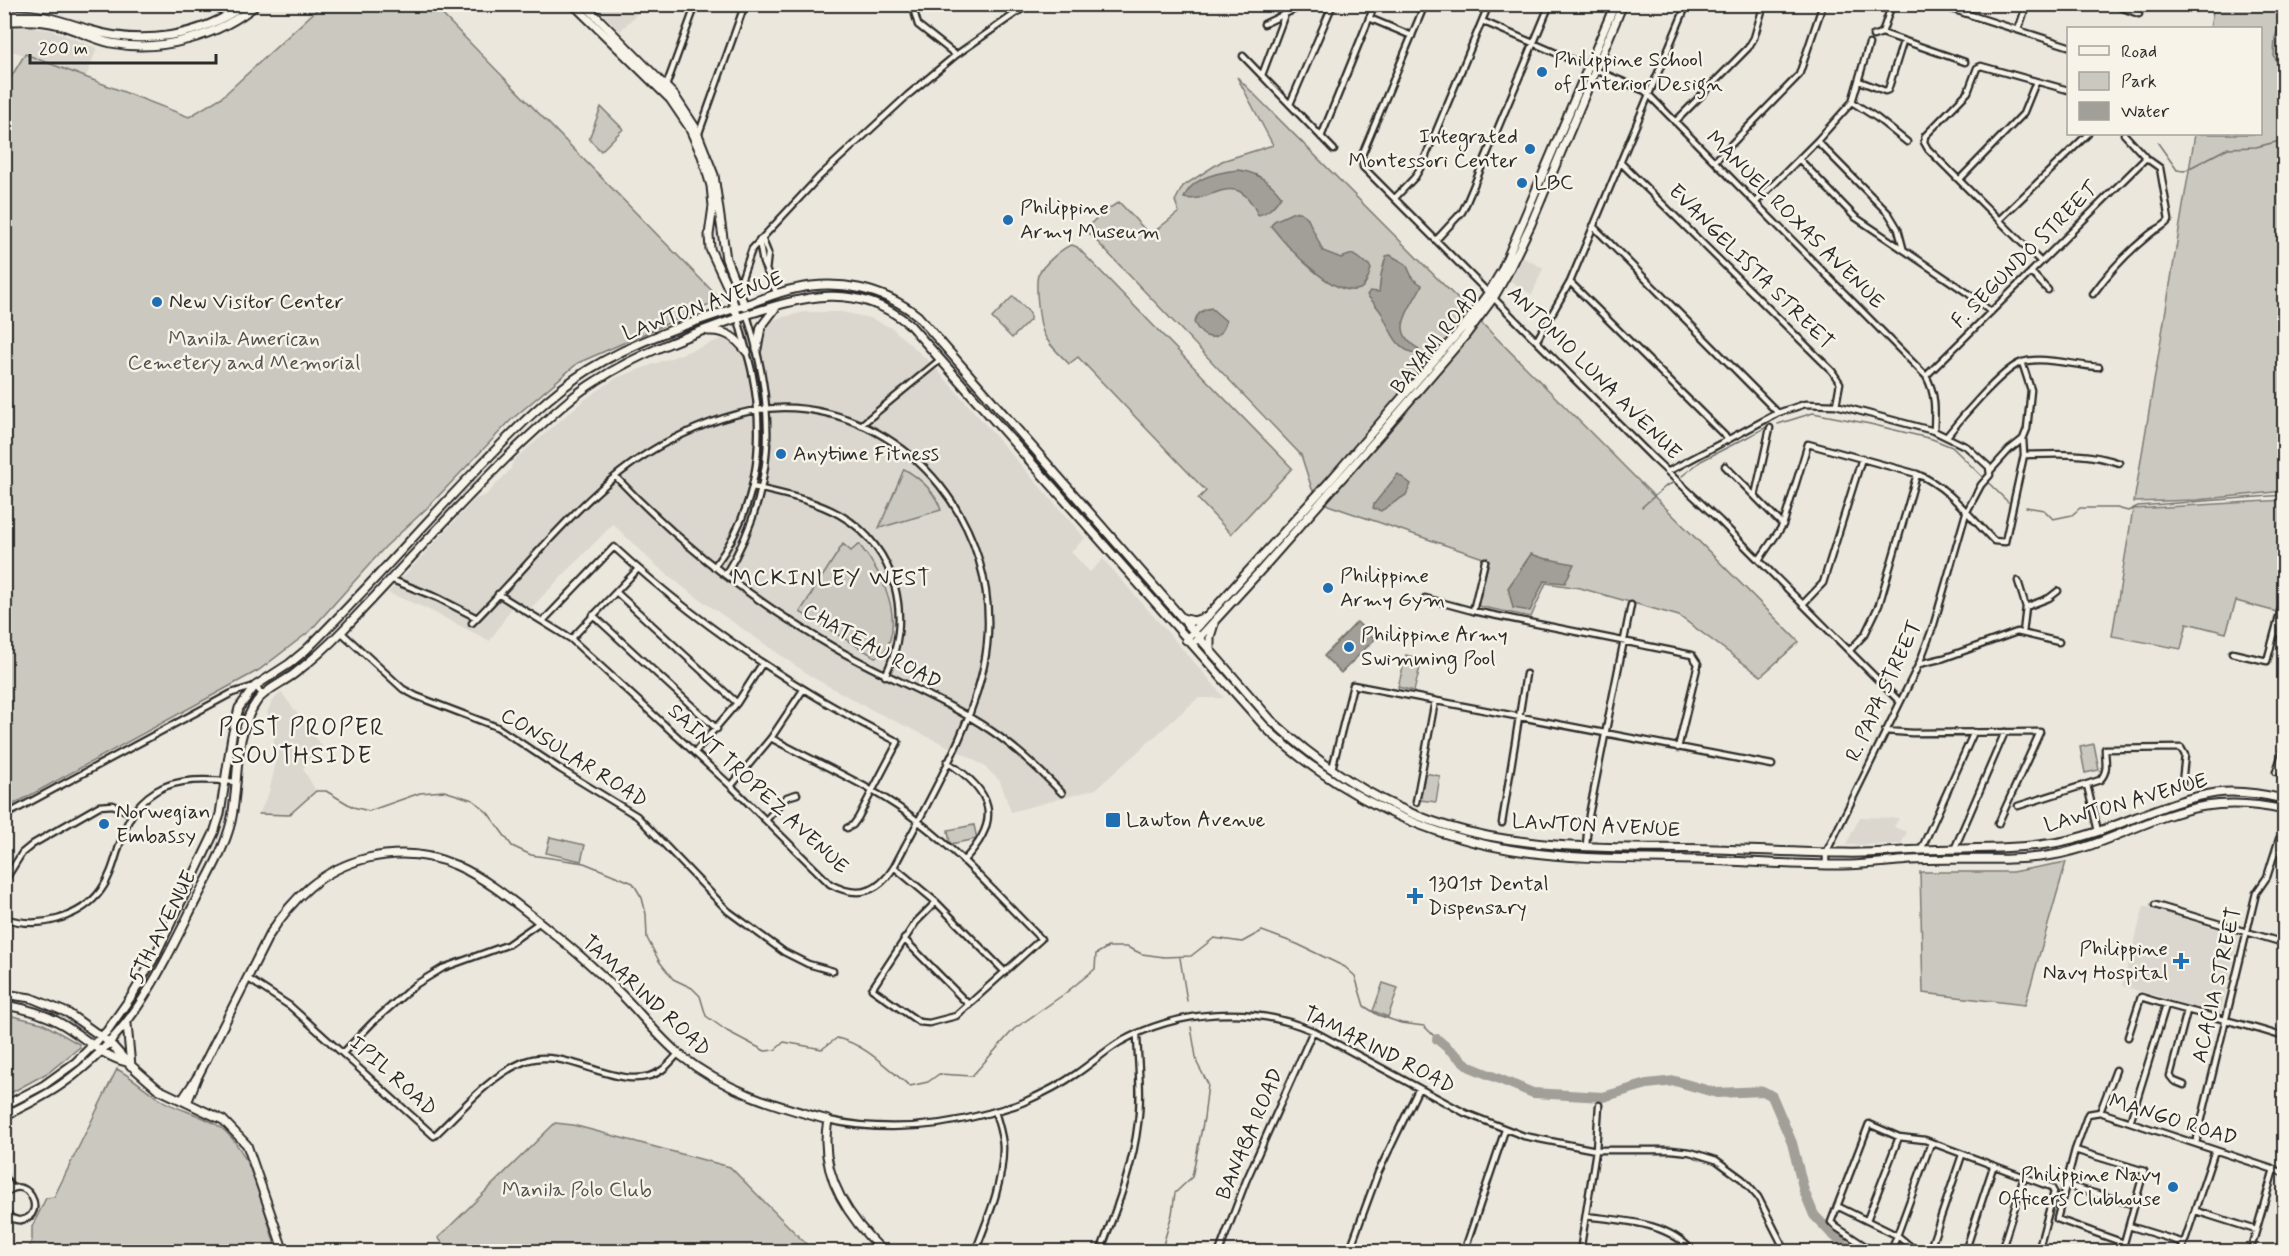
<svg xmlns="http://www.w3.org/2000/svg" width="2289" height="1256" viewBox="0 0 2289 1256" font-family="Mynerve,sans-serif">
  <rect width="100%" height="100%" fill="#ebe7dd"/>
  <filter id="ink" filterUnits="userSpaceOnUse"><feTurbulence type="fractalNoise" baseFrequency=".0167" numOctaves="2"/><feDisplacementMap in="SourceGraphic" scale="12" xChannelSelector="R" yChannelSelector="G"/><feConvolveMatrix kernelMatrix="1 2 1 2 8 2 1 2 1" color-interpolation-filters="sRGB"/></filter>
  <g filter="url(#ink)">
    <!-- built -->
    <path fill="#dbd7ce" d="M593,5h49l-3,7 -19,19z
      M25,27l26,3 46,18 -11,29 -74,-26 1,-23z
      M1522,257l21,11 -11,27 -21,-14z
      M805,312h37l28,6 22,10 41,37 152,173 -14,14 19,20 13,-13 106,120 15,19h-26l-102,91 -85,23 -11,-31 -16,-15 -18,-11 -94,-45 -60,-33 -124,-86 -36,-29 -39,-38 -83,85 -14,-8 -26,40 -67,-34 -35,-14 87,-94 11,-4 24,-25 4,-10 70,-60 32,-22 163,-60z
      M281,692l41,54 -19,23 13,22 -27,24 -30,-1 10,-22 6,-25 -2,-40 -6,-14 4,-10z
      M1860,817l39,1 -5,9 13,5 -6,12 -55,1z
      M2144,906l95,30 -19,78 -98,-28z"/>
    <!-- green -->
    <path fill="#cbc8bf" stroke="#7b7a75" stroke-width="1.5" d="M323,4l110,1 288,295 -143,63 -67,57 -85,89 -41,38 -75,84 -51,39 -254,139v-722l20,-33 164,63 33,-20z
      M2214,5l63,-1 7,3v484l-87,9 -63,2 61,-368h65v-106h-50z
      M1237,77l562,565 -38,34 -82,-60 -99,-28 -34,-5 -15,34 -53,-11 11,-46 -161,-55 -16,-16 -11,-34 -216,-226 17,-16 17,-11 31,33 29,-23 -4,-11 8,-15 39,-25 51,-16z
      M601,107l22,22 -22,22 -12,-12z
      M1072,245l5,2 215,221 -61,66 -33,-35 8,-8 -128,-134 -9,7c-9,-10 -21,-19 -26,-32 -4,-10 -8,-47 -5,-57 3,-8 26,-29 34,-30z
      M1013,296l17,17v7l-18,18 -20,-20z
      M904,469c16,9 31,23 37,41l-62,18z
      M2284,500v86l-7,26 -41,-11 -10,32 -39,-10 -6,26 -69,-13 21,-127z
      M843,544l8,7 8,-7c23,29 47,75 24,111l-8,2 -75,-45z
      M1406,655l16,4 -8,32 -16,-4z
      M2094,744l5,26 -14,3 -5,-26z
      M1425,773l15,3 -4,26 -16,-2z
      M974,825l3,14 -27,5 -2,-14z
      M550,837l35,8 -4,16 -35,-8z
      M2066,862l-41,143 -102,-12 -3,-121h92z
      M1383,983l15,5 -10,29 -15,-6z
      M4,1014l38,9 37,21 1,3 -31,25 -42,23z
      M117,1069c15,8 27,19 41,29 18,12 41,15 59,27 36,23 47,88 60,126h-249l4,-11v-13l14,-29 8,-1z
      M555,1123l18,2 157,42 83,84h-369l3,-3 -9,-10z"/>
    <!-- water -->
    <path fill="#a29f98" stroke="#72716c" stroke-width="1.5" d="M1238,170c18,2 32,11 43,26 -5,8 -13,18 -23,19 -23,-50 -46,-10 -74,-17 7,-21 35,-26 54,-28z
      M1294,212h6l7,5 16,34 18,7 11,-4 17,11 2,4c-2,6 -5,18 -11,20 -27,10 -74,-44 -89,-63l3,-5z
      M1390,255l16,9 7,15 9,6c-11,24 -35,45 -3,64l-1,5c-22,-3 -27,-23 -36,-40 -4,-7 -10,-13 -15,-19l3,-4 9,1 2,-17 5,-19z
      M1211,308l15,13c-6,23 -23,20 -32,1 3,-8 9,-13 17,-14z
      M1398,474l13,10 -5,11 -25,16 -8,-3 1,-4z
      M1531,554l12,4 31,6 -9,19 -21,-2 -14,30 -17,-3 -5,-20z
      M1357,622l18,17 -34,34 -17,-17z"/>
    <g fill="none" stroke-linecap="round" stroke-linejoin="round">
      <!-- stream -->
      <path stroke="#72716c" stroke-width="1.5" d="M2284,12l-9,26 -1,18 10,20
        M2158,143l19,27 7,1 44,-23 28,-1 28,-7
        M1778,424l35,-11 57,11 62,15 20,8 56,55
        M1682,476l19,-15 66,-34
        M1642,507l24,-21 9,-4
        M2026,507l18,3 9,9 19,-4 8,-7h37l11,3 10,-5 146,-11
        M259,814l30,1 27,-24h10l27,16 16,4 51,-18 24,-2 29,9 15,13 24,33 19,9 53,8 49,20 9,15 4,16 1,24 12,23 14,18 19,9 8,8 6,20 21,15 38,20 10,-1 9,-8 38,7 15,-11c30,7 49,30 73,48l18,-4 11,-8 33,2 42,-47 49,-34 32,-26 1,-15 12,-7h19l15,7 22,3 27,-1 23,-18 28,4 20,-11 35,13 48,23 10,9 9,30 14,9 23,8 23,3 13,13
        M1180,958l7,43
        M1161,1252l11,-38 3,-21 17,-16 12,-59 4,-34 -11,-21 -6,-36"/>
      <!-- river -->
      <path stroke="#a29f98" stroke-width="10" d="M1437,1039l33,28 63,26 70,4 44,-13 28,-3 42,12 46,-2 9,5 20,47 12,48 10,24 17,18 22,19"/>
      <defs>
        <path id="street" d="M912,4l6,21 38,30
          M1425,4l-63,151 1,12 289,290 68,64 180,181
          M1936,4l132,42
          M2112,4l27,10
          M1369,18l43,18
          M1482,21l97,42
          M1264,24l42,-20
          M2018,30l9,-26
          M1882,33l83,29
          M1873,36l9,-3 10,-29
          M1243,56l91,94
          M1593,69l52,22 281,285c10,18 9,34 8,55
          M1262,75l23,-61
          M1859,81l26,10 3,-1 14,-45
          M665,89l31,-85
          M1852,102l25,16 30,24
          M1290,104l43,-100
          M1675,122l73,-74 6,-10 10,-34
          M699,133l46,-129
          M1321,137l54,-133
          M1817,141l72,73 9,15 5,19
          M1799,159l56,58 114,77 22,18
          M1715,161l84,-86 24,-71
          M1620,162l212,209 8,12 -4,22
          M1959,180l64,-66 13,-32
          M1395,198l20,-21 7,-12 67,-161
          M1756,202l61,-61 35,-39 17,-58
          M1999,220l89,-86
          M1593,226l185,187
          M762,238l6,15 -2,18
          M1437,239l25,-27 4,-8 84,-200
          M759,240l4,23 14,31
          M2041,262l-113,-113 -4,-7 1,-6 43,-44 9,-24 4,-2 87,24
          M2031,272l17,18
          M1570,282l158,157
          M738,289l14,-40 67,-72 89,-82 48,-40 73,-51
          M2093,294c16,-22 36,-43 57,-60 6,-5 14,-7 19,-14l-9,-52 -14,-10 -22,-24
          M1537,340l33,-58 117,-278
          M1926,376l220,-218
          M861,425l80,-66
          M1947,436c14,-18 54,-65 73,-73 5,-2 13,-3 19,-3 20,0 40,6 60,7
          M2024,455c32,-1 64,-3 95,8
          M1725,466l58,59
          M1669,471l109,-58 27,-9 31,1 98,26 33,16 22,20 1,8 -9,10 -15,28 -32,111 -15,40 -93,189v12
          M1990,471l19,-21 14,-11
          M616,477c64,67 137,124 217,170 51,30 108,50 157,83 27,18 49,39 72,63
          M753,487c29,7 61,13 87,28 57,32 74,105 45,161
          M1755,496l15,-68
          M1759,560l24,-35 25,-81 109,30c32,13 53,43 77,67l11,1 19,-87 -1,-16 4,-10 4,-39 -9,-28
          M714,567c43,-57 52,-125 38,-195 -4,-18 -10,-36 -14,-54
          M725,575c53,-86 51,-166 22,-260
          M390,579l48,19 39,20
          M2018,581l8,26
          M616,592l121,111
          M1425,598l48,13 219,44 6,9 -20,84
          M1803,604l20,-21 39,-125
          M1473,611l12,-50
          M593,615l124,114
          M543,621l71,-74c86,79 180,142 284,195l-40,76 -5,7 -6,3
          M472,623c59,-59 119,-142 195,-181 37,-19 84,-37 127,-34 120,9 205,119 193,237 -7,71 -60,158 -93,222 -16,26 -36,32 -64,17l-99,-98 -160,-147 -73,-45
          M341,632l62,57 13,7 81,31 63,42 77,47 91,95 56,41 24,12 25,7
          M2275,632l9,3
          M2023,633l3,-26 23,-9 9,-7
          M571,639l67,-70
          M1850,650l15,-16 14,-29 38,-131
          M2232,653l35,8 17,-63
          M1919,664l25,-6 73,-26 42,10
          M1885,731l27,2 128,-1 -42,92
          M771,738c49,27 104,49 148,84 44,34 82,77 122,117l-85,77 -27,7 -10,-1 -47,-33 44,-67 20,-20
          M695,752l42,-49 25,-39
          M947,762c46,29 56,58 16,99
          M1332,769l21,-84 419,80
          M2276,772l8,-24
          M2087,785l11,46
          M731,786l40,-48 32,-48
          M1416,802l19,-101
          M2018,806l82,-26c9,-9 5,-20 5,-31l76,-1 4,7 -3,28
          M4,816l228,-123 23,-7 8,9
          M766,820l21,-23 10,-3
          M1502,823l24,-149
          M1586,845l3,-30 42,-210
          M1921,850l53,-118
          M1954,850l51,-118
          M894,867l42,35 69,70
          M4,882l18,-29 11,-9 66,-38 14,-1 19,9
          M2155,905l129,38
          M4,918c18,6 37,6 54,1 78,-24 42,-94 98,-128 24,-14 54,-11 81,-9
          M904,939l65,66
          M247,978l43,28 144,130c27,-25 54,-59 89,-74 44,-19 99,36 139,8 6,-4 11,-11 16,-16
          M2128,1037l13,-40c47,15 96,24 143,40
          M343,1053l30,-31 42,-37 28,-17 64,-23 33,-23
          M2184,1085l-10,-4 -4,-5 17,-65
          M2100,1112l16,-42
          M828,1120c55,12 107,8 161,-7 12,-4 24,-6 35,-11 18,-8 36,-17 52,-28 15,-10 29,-23 44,-32 58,-32 132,-38 193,-11l152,82 59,23 72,14h75l19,2 26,8 26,19 16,18 28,55
          M2130,1122l36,-117
          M2196,1143l60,-250 11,-16 12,-38
          M2075,1150l69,21 -20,72 -67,-24 18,-69 13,-36 12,-2 184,61
          M4,1175l8,14
          M2066,1185l69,20
          M4,1196c21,-27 46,19 17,24 -7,1 -12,-3 -17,-9
          M1837,1206l61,30 19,16
          M2196,1211l60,19
          M1586,1216c36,5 82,5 107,36
          M1867,1220l32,-83
          M2129,1226l55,17
          M975,1252c13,-34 28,-68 28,-104 0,-12 -5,-25 -8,-37
          M1100,1252c16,-43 33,-84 38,-129 4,-29 0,-59 -1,-88
          M1219,1252l27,-71 67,-150
          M1349,1252l29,-79 41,-85
          M1464,1252l41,-122
          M1580,1252l16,-102 3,-45
          M1874,1252l-38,-25 -5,-5 38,-98 30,13 26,3 126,47 3,5 -16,60
          M1891,1252l40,-109
          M1929,1252l33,-97
          M1965,1252l28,-85
          M2001,1252l23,-75
          M2181,1252l34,-102
          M2250,1252l24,-83"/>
        <path id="secondary" d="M573,4l97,95 19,28 13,29 9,30 2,20 -4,29 1,14 20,43 8,26
          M584,4l90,91 21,32 19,48 12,84 19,48
          M4,15c32,-4 57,6 86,15 52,16 111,7 155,-26
          M4,22c19,-2 37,-2 55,3 18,5 34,14 52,18 50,10 108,-7 146,-39
          M708,331c18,-1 28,7 39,21
          M757,349l4,-22 16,-21
          M1182,618l12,3 14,-5
          M1186,640l143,-158 135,-156 25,-34 13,-22 21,-49 92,-217
          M1197,640l64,-70 118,-134 86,-100 29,-39 13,-23 24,-50 92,-220
          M1210,651v-14l4,-13
          M4,994l27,4 37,15 42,30 17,19 31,27 65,31 24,25 37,107
          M4,1005c20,3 41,9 58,19 21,12 41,33 65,38
          M127,1024l4,42
          M182,1100l16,-24 70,-139c24,-39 54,-68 100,-79 70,-16 112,17 164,58 29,23 58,47 85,74 22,21 40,46 63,65 45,36 93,50 148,65 -10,52 19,97 56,132
          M187,1103l10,-25
          M4,1106l40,-21 32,-23 31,-31 26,-37 22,-38 59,-123 6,-19 12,-78 7,-28 16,-22 34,-22 17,-14c60,-59 115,-123 174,-184 33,-34 68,-71 108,-96 50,-31 108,-49 163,-67 14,-5 28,-11 43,-14 44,-10 89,-1 124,27l353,404c50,46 110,86 176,106 86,26 180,21 268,23 43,1 85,4 128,4 26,1 52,-2 79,-3 44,-2 88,0 132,-7 56,-9 106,-42 162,-50 23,-3 46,1 68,6
          M4,1116c20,-10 40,-19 58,-32 65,-45 94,-104 128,-172 14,-29 33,-58 41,-90 9,-39 1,-86 26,-121 9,-12 25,-18 37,-27 17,-13 34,-28 49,-44 61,-63 118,-130 182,-190 23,-21 45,-43 71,-59 46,-30 99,-48 150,-66 58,-19 110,-34 163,9l358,405c72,67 162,110 260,123 56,8 114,6 170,8 48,1 96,5 144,5 23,0 46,-3 69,-5 48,-3 96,3 143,-5 53,-9 100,-41 152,-49 27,-4 53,-2 79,4"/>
      </defs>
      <!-- street casing -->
      <use href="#street" stroke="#2b2b2b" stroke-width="9"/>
      <!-- secondary casing -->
      <use href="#secondary" stroke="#2b2b2b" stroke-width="11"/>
      <!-- street -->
      <use href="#street" stroke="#f7f3e8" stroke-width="4.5"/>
      <!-- secondary -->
      <use href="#secondary" stroke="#f7f3e8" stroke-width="7"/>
    </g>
  </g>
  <!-- markers -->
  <g fill="#1f6fb2" stroke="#f7f3e8" stroke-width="2">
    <circle cx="1542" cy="72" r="6"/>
    <circle cx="1530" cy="149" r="6"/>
    <circle cx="1522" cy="183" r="6"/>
    <circle cx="1008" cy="220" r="6"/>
    <circle cx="157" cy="302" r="6"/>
    <circle cx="781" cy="454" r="6"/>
    <circle cx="1328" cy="588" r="6"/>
    <circle cx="1349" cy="647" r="6"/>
    <rect x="1105" y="812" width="16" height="16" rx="3"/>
    <circle cx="104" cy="824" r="6"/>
    <path d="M1412 887h6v6h6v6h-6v6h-6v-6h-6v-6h6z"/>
    <path d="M2178 952h6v6h6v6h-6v6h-6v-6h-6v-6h6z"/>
    <circle cx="2173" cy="1187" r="6"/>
  </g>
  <g text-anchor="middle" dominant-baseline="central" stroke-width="5" stroke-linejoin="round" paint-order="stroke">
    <!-- poi labels -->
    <g font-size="21" fill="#2b2b2b" stroke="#f7f3e8" text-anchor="start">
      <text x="1554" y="60">Philippine School<tspan x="1554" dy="24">of Interior Design</tspan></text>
      <text x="1518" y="137" text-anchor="end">Integrated<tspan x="1518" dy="24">Montessori Center</tspan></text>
      <text x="1534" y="183">LBC</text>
      <text x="1020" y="208">Philippine<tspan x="1020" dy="24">Army Museum</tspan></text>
      <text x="169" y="302">New Visitor Center</text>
      <text x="793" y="454">Anytime Fitness</text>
      <text x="1340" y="576">Philippine<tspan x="1340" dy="24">Army Gym</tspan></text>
      <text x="1361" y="635">Philippine Army<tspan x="1361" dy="24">Swimming Pool</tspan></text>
      <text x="116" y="812">Norwegian<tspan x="116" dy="24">Embassy</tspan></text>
      <text x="1126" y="820">Lawton Avenue</text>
      <text x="1428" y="884">1301st Dental<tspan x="1428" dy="24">Dispensary</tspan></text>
      <text x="2168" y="949" text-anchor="end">Philippine<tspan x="2168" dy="24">Navy Hospital</tspan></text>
      <text x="2161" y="1175" text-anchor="end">Philippine Navy<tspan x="2161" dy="24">Officers Clubhouse</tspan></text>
    </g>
    <!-- street labels -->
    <g font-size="21" fill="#2b2b2b" stroke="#f7f3e8">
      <text transform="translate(1795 220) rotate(45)">MANUEL ROXAS AVENUE</text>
      <text transform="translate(2025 255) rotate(-45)">F. SEGUNDO STREET</text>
      <text transform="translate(1751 267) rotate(45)">EVANGELISTA STREET</text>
      <text transform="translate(703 306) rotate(-20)">LAWTON AVENUE</text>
      <text transform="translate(1436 341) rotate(-51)">BAYANI ROAD</text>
      <text transform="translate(1594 373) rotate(45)">ANTONIO LUNA AVENUE</text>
      <text transform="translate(872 647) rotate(29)">CHATEAU ROAD</text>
      <text transform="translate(1884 691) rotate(-65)">R. PAPA STREET</text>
      <text transform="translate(574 758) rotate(32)">CONSULAR ROAD</text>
      <text transform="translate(758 789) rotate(43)">SAINT TROPEZ AVENUE</text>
      <text transform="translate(2126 803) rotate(-16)">LAWTON AVENUE</text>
      <text transform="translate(1596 826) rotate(3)">LAWTON AVENUE</text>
      <text transform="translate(163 927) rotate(-63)">5TH AVENUE</text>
      <text transform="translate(2217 985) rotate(-77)">ACACIA STREET</text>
      <text transform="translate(646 996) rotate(43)">TAMARIND ROAD</text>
      <text transform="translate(1379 1050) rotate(27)">TAMARIND ROAD</text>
      <text transform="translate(393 1076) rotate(42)">IPIL ROAD</text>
      <text transform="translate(2173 1120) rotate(17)">MANGO ROAD</text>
      <text transform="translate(1250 1134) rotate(-67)">BANABA ROAD</text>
    </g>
    <!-- park labels -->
    <g font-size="21" fill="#535250" stroke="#f7f3e8">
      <text x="244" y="339">Manila American<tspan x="244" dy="24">Cemetery and Memorial</tspan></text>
      <text x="577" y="1190">Manila Polo Club</text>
    </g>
    <!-- neighbourhood labels -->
    <g font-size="22" letter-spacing="1.5" fill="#2b2b2b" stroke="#f7f3e8">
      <text x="832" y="579">MCKINLEY WEST</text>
    </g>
    <!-- quarter labels -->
    <g font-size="24" letter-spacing="1.5" fill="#2b2b2b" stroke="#f7f3e8">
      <text x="302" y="728">POST PROPER<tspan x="302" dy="28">SOUTHSIDE</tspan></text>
    </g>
  </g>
  <!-- margin -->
  <rect width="2289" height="1256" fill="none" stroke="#f7f3e8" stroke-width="24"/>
  <rect x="12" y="12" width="2265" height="1232" fill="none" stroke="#2b2b2b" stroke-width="2" filter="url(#ink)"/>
  <!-- legend -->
  <rect x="2067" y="27" width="195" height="108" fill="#f7f3e8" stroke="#a5a39c" stroke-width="1.5"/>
  <rect x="2079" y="46" width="30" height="9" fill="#f7f3e8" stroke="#a5a39c" stroke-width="1.5"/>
  <text x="2121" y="57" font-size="18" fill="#2b2b2b">Road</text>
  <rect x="2079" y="72" width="30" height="18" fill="#cbc8bf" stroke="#a5a39c" stroke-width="1.5"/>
  <text x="2121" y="87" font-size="18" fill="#2b2b2b">Park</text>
  <rect x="2079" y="102" width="30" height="18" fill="#a29f98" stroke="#a5a39c" stroke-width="1.5"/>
  <text x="2121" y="117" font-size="18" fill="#2b2b2b">Water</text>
  <!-- scale -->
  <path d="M30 54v9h186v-9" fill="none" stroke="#2b2b2b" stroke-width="3"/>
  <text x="39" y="54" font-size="18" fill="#2b2b2b" stroke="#f7f3e8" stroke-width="4.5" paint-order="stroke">200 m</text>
</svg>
